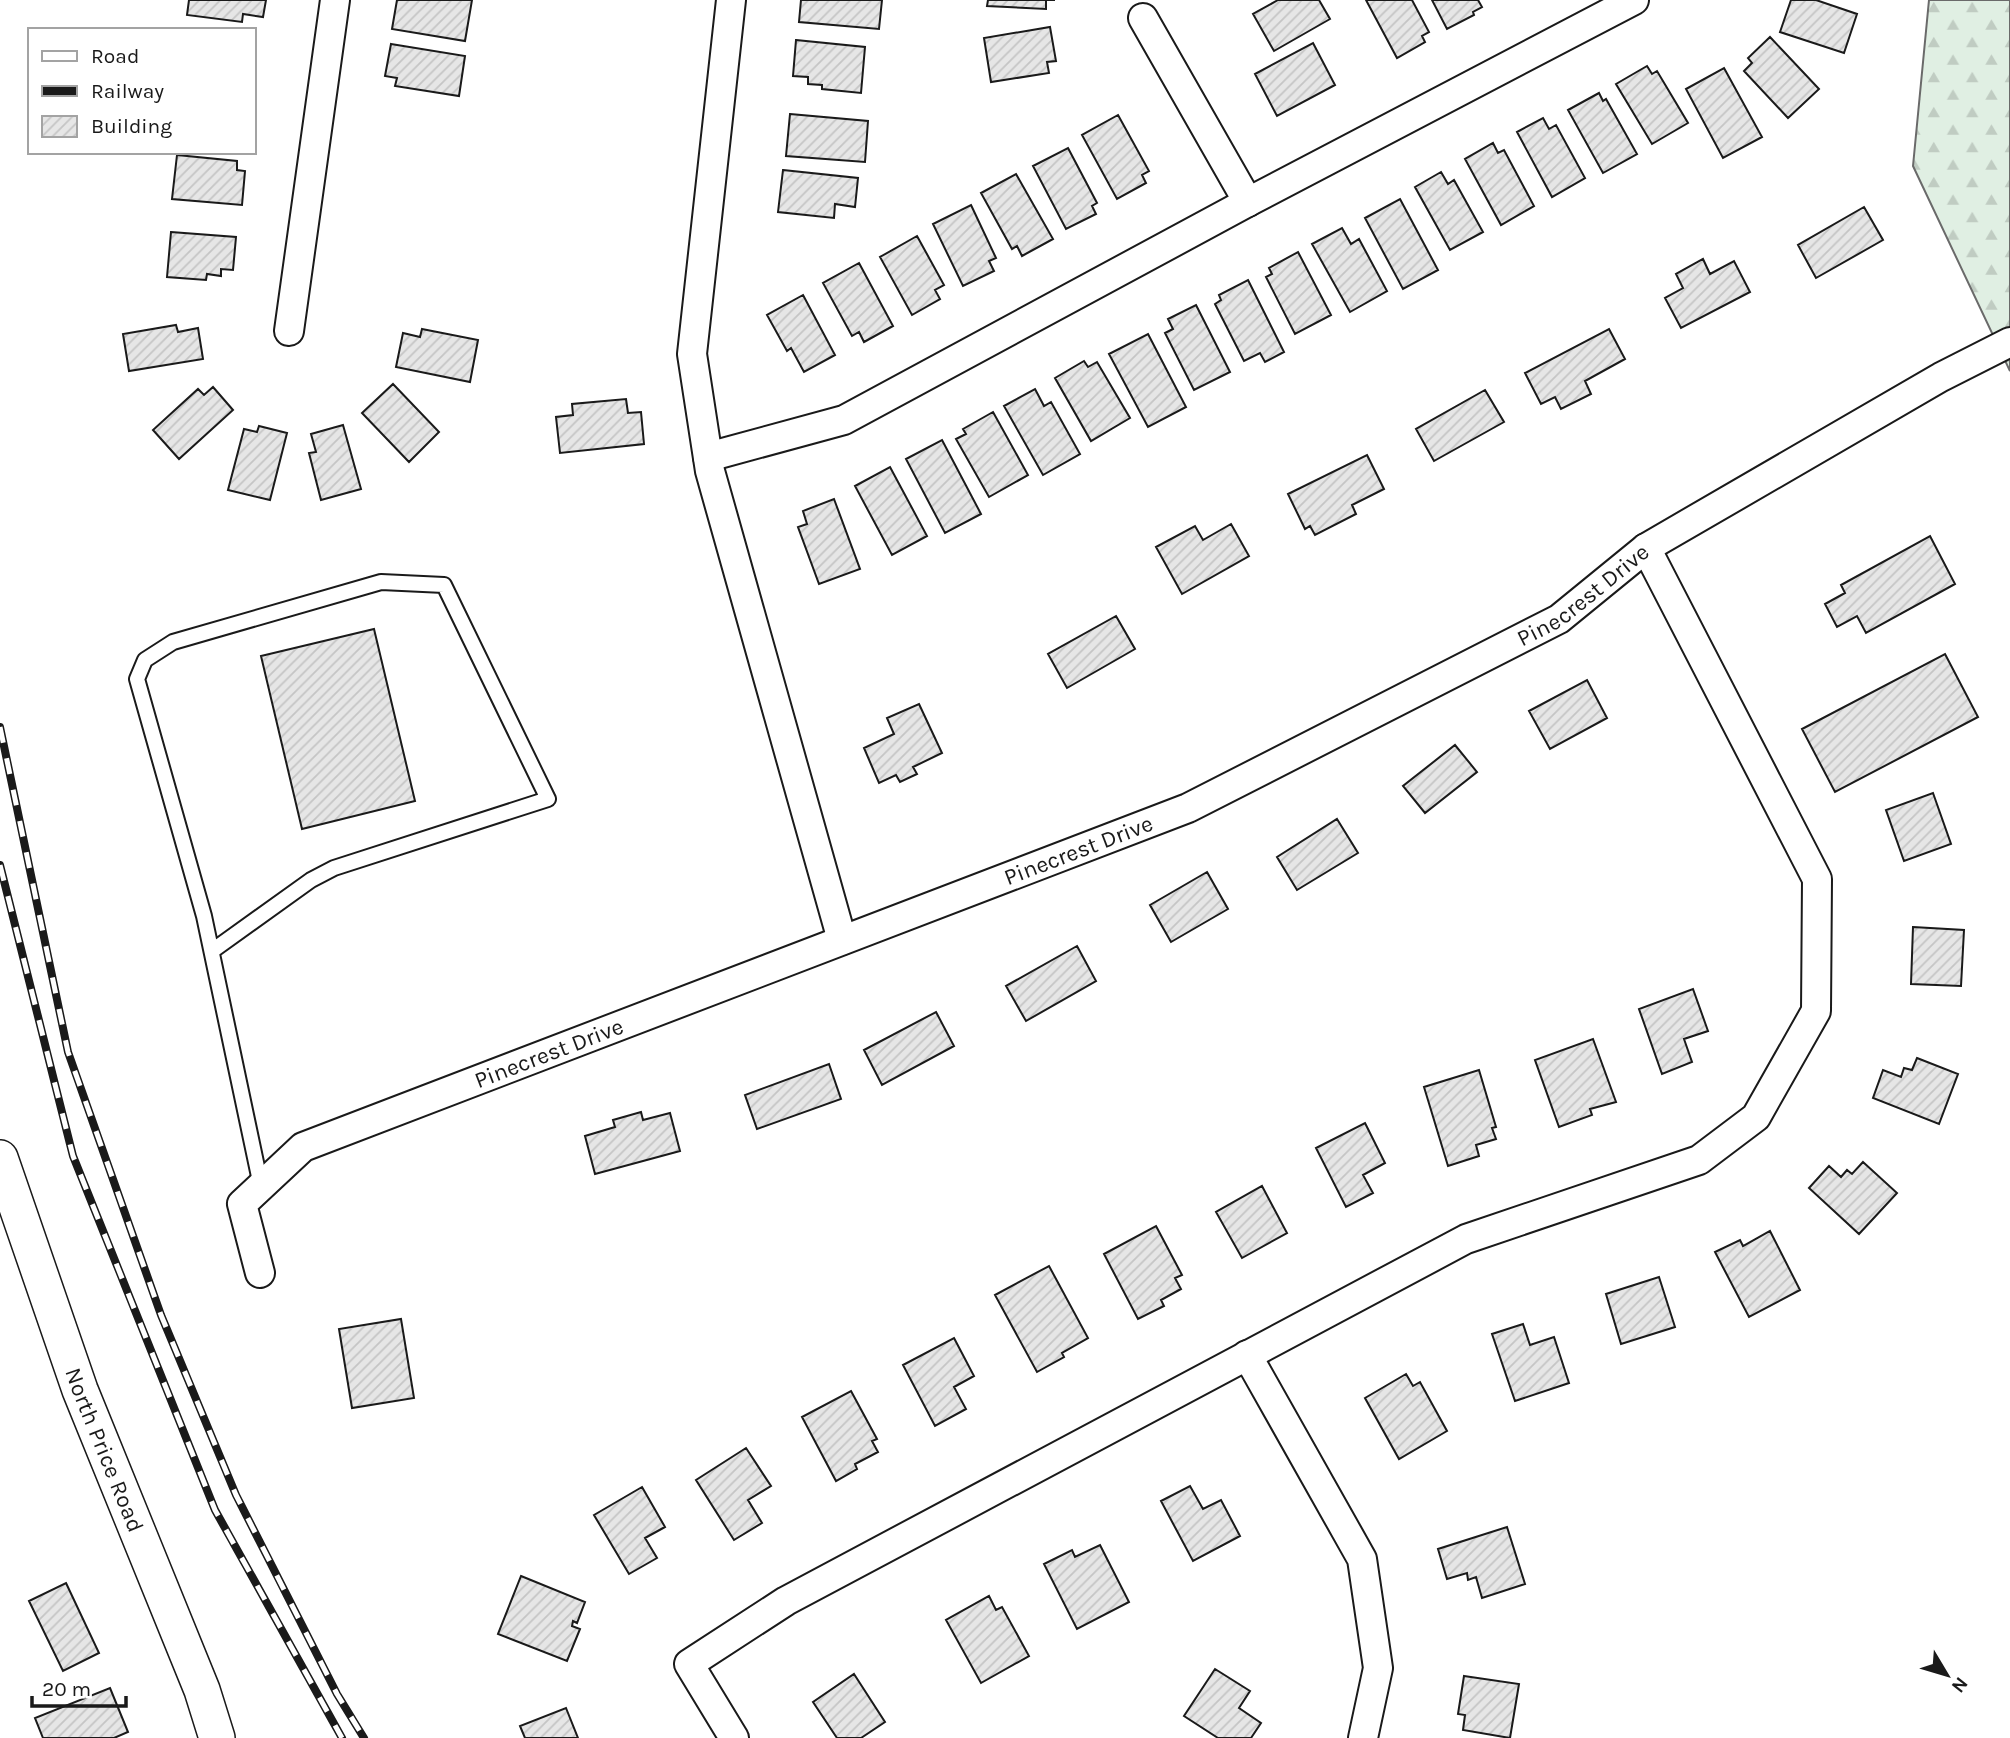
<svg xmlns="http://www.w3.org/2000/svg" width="2010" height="1738" viewBox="0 0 2010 1738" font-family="Karla,sans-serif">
  <defs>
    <pattern id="forest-firs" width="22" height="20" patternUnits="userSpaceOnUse" patternTransform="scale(1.75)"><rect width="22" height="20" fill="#e0efe3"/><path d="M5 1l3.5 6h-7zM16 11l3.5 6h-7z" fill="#c0ccc2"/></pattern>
    <pattern id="building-hatch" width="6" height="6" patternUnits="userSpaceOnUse" patternTransform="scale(1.75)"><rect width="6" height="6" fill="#e6e6e6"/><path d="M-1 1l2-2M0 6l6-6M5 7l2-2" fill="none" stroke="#c5c5c5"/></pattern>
  </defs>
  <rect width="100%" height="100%" fill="#fff"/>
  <!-- forest -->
  <path fill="url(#forest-firs)" stroke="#6a6a6a" stroke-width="2" d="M1929,0h81v371l-97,-205z"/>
  <!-- building -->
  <path fill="url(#building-hatch)" stroke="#1a1a1a" stroke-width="2" d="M189,0h77l-3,17 -20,-3 -1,8 -55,-7z
    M397,0h75l-7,41 -73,-12z
    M801,0h81l-3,29 -80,-7z
    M988,0h67h-9v9l-59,-3z
    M1278,0h41l11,19 -56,32 -21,-37z
    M1366,0h46l17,32 -7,4 3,6 -28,16z
    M1432,0h46l4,7 -9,5 1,3 -27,14z
    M1791,0h25l41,14 -13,39 -64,-21z
    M1050,27l6,34 -9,1 2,11 -58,9 -7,-44z
    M1770,37l49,52 -31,29 -44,-47 8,-8 -4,-5z
    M796,40l69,7 -4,46 -39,-4v-4l-14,-1v-7l-15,-1z
    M1313,43l22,42 -58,31 -22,-42z
    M391,44l74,12 -6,40 -64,-10 2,-8 -12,-2z
    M1647,66l5,8 5,-3 31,52 -36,21 -36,-60z
    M1724,68l38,69 -39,21 -37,-69z
    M1599,93l4,8 3,-2 31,55 -34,19 -35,-63z
    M790,114l78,7 -3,41 -79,-6z
    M1118,115l31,56 -7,4 4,8 -29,16 -35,-64z
    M1543,118l6,11 7,-4 29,53 -33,19 -35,-65z
    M1493,143l5,10 6,-3 30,56 -33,19 -36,-66z
    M1068,148l29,55 -5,3 4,8 -30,15 -33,-63z
    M177,155l60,6v9l8,1 -3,34 -70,-6z
    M783,170l75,8 -3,29 -20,-3 -1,14 -56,-6z
    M1441,172l7,12 6,-4 29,52 -33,18 -35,-63z
    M1016,174l37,65 -31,17 -5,-10 -5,3 -31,-56z
    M1400,199l38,71 -35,19 -38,-71z
    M971,205l25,53 -7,3 5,10 -31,15 -30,-62z
    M1864,207l19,33 -67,38 -18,-33z
    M1342,228l9,16 8,-5 28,52 -37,21 -38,-68z
    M171,232l65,5 -3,33 -12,-1v7l-14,-2 -1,6 -39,-3z
    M917,236l27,49 -9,5 5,9 -28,16 -32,-58z
    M1298,252l33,63 -36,19 -29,-57 6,-3 -3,-6z
    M1703,259l7,15 24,-13 16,31 -69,36 -16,-30 18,-10 -7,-14z
    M859,263l34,63 -29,16 -5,-10 -7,4 -29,-53z
    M1248,280l36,72 -19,10 -5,-9 -16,8 -29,-57 6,-4 -2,-5z
    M803,295l32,60 -31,17 -13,-24 -4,3 -20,-36z
    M1196,305l34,67 -36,18 -29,-57 8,-4 -5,-10z
    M176,325l2,7 20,-4 5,31 -74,12 -6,-37z
    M422,329l56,11 -8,42 -74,-15 7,-34 17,4z
    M1609,329l16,30 -40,22 6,13 -30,15 -6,-12 -14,7 -16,-31z
    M1148,334l38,73 -38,20 -39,-73z
    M1084,361l4,6 9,-5 33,56 -39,23 -36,-63z
    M393,384l46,48 -30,30 -47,-49z
    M213,387l20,23 -54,49 -26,-29 45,-41 6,6z
    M1035,389l9,17 7,-4 29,52 -37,21 -39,-69z
    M1485,390l19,32 -70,39 -18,-32z
    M626,399l2,14 13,-1 3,32 -84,9 -4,-36 17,-2 -1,-11z
    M993,412l35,63 -39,22 -33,-58 10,-5 -3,-5z
    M343,425l18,64 -40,11 -12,-47 7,-1 -5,-18z
    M259,426l28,7 -17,67 -42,-10 16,-61 13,3z
    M942,440l39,74 -36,19 -39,-74z
    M1367,455l17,34 -32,16 4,9 -41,21 -5,-9 -5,3 -17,-35z
    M890,467l37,69 -35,19 -37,-69z
    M834,499l26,70 -41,15 -21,-57 9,-3 -4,-13z
    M1231,524l18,32 -67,38 -26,-47 39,-21 8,14z
    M1930,536l25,48 -89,49 -9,-17 -20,11 -12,-23 20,-11 -4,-8z
    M1116,616l19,33 -68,39 -19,-34z
    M374,629l41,172 -113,28 -41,-173z
    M1945,654l33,63 -143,75 -33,-63z
    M1587,680l20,38 -57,31 -21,-38z
    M919,704l23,49 -29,14 4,7 -17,8 -4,-7 -17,8 -15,-35 30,-14 -7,-16z
    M1455,745l22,27 -52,41 -22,-27z
    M1933,793l18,51 -47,17 -18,-51z
    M1337,819l21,34 -61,37 -20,-33z
    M1207,872l21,37 -57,33 -21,-37z
    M1913,927l51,3 -3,56 -50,-2z
    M1077,946l19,35 -70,40 -20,-35z
    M1693,989l15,42 -24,8 8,23 -30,12 -23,-65z
    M936,1012l18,34 -72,39 -18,-35z
    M1593,1039l23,63 -26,7 2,6 -33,12 -24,-67z
    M1917,1058l41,16 -19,50 -66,-26 10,-28 18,7 3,-9 8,2z
    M829,1064l12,35 -84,30 -12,-34z
    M1479,1070l17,57 -4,1 4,11 -20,6 3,11 -31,10 -24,-79z
    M641,1112l2,8 27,-7 10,38 -85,23 -10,-38 30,-9 -2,-7z
    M1365,1123l20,40 -22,12 10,18 -27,14 -30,-59z
    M1863,1162l34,31 -38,41 -50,-46 20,-22 12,11 6,-7 5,4z
    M1262,1186l25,47 -45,25 -26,-46z
    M1156,1226l26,49 -7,3 6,11 -20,11 3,6 -26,13 -34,-65z
    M1770,1231l30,59 -51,27 -34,-65 25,-12 3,6z
    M1049,1266l39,72 -26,15 2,4 -27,15 -42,-77z
    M1659,1277l16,50 -54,17 -15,-50z
    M401,1319l13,79 -62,10 -13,-79z
    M1523,1324l7,21 24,-8 15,46 -54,18 -23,-67z
    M954,1338l20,38 -20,11 12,22 -31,17 -32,-61z
    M1406,1374l7,12 7,-4 27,49 -48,28 -34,-61z
    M851,1391l26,48 -5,2 6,11 -23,12 2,5 -21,12 -34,-64z
    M746,1448l25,38 -23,14 14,23 -28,17 -38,-60z
    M1190,1486l13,23 18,-9 19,36 -47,25 -32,-60z
    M642,1487l23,40 -20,11 12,20 -28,16 -35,-59z
    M1507,1527l18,57 -43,14 -6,-21 -8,3 -1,-7 -20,6 -9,-30z
    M1100,1545l29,57 -52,27 -33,-65 28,-14 3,7z
    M521,1576l64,26 -8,21 -4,-2 -1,5 8,3 -13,32 -69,-27z
    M66,1583l33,70 -36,18 -34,-70z
    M989,1596l7,14 6,-3 27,49 -48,27 -35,-63z
    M1215,1669l35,22 -11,17 22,15 -10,15h-33l-34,-22z
    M854,1674l31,48 -24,16h-24l-24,-36z
    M1464,1676l55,8 -9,54 -47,-8 2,-15 -7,-1z
    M110,1688l18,44 -14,6h-71l-8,-20z
    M566,1708l12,30h-53l-5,-12z"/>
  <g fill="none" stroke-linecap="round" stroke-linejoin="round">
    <defs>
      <path id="service" d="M212,951l99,-71 23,-12 214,-69 -104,-214 -63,-3 -208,60 -28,18 -8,19 67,237c19,90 38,180 57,270"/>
      <g id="minor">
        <path d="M731,0l-39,354 18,117 132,469"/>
        <path d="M1143,18l105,184"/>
        <path d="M289,331l46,-331"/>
        <path d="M708,457l136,-37 404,-218 386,-202"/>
        <path id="s1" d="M260,1273l-18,-69 61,-57 885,-339 371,-189 87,-71 295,-171 69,-35"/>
        <path d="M1247,1355l115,204 16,109 -15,70"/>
        <path d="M734,1738l-45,-74 97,-63 680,-362 233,-79 57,-43 60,-106 1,-132 -171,-331"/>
      </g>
      <g id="tertiary">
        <path id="s2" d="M0,1158l80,232 122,300 15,48"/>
      </g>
    </defs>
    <!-- service casing -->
    <use href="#service" stroke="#1a1a1a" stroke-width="18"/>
    <!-- minor casing -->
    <use href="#minor" stroke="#1a1a1a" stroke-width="32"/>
    <!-- tertiary casing -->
    <use href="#tertiary" stroke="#1a1a1a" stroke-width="38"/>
    <!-- service -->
    <use href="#service" stroke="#fff" stroke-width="14"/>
    <!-- minor -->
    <use href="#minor" stroke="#fff" stroke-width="28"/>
    <!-- tertiary -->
    <use href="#tertiary" stroke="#fff" stroke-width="35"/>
    <defs>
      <path id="rail" d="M0,727l68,325 93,263 75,180 101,199 27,44
        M0,865l73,291 142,354 127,228"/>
    </defs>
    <!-- rail casing -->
    <use href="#rail" stroke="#1a1a1a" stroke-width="8"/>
    <!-- rail -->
    <use href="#rail" stroke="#fff" stroke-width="5" stroke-dasharray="16" stroke-linecap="butt"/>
  </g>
  <g text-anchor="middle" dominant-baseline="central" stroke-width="5" stroke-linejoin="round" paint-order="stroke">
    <!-- street labels -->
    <g font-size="23" fill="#1a1a1a" stroke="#fff">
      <text stroke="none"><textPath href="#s1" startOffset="1552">Pinecrest Drive</textPath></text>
      <text stroke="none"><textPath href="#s1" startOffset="985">Pinecrest Drive</textPath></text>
      <text stroke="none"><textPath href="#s1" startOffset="418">Pinecrest Drive</textPath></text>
      <text stroke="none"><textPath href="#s2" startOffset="310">North Price Road</textPath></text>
    </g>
  </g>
  <!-- legend -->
  <rect x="28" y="28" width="228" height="126" fill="#ffffff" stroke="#a3a3a3" stroke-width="2"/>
  <rect x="42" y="51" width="35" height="10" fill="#ffffff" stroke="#a3a3a3" stroke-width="2"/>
  <text x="91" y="63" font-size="21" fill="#1a1a1a">Road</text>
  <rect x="42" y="86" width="35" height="10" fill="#1a1a1a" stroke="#a3a3a3" stroke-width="2"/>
  <text x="91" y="98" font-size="21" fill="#1a1a1a">Railway</text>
  <rect x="42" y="116" width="35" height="21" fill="url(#building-hatch)" stroke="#a3a3a3" stroke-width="2"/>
  <text x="91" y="133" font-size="21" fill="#1a1a1a">Building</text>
  <!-- north arrow -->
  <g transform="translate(1947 1675) rotate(128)" stroke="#ffffff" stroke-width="5" paint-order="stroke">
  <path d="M0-5L12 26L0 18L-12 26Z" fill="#1a1a1a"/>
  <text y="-10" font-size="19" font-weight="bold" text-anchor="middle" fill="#1a1a1a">N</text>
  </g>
  <!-- scale -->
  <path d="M32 1696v10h94v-10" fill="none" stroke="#1a1a1a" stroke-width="3.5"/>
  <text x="42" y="1696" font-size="21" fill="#1a1a1a" stroke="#ffffff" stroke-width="5" paint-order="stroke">20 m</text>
</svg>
